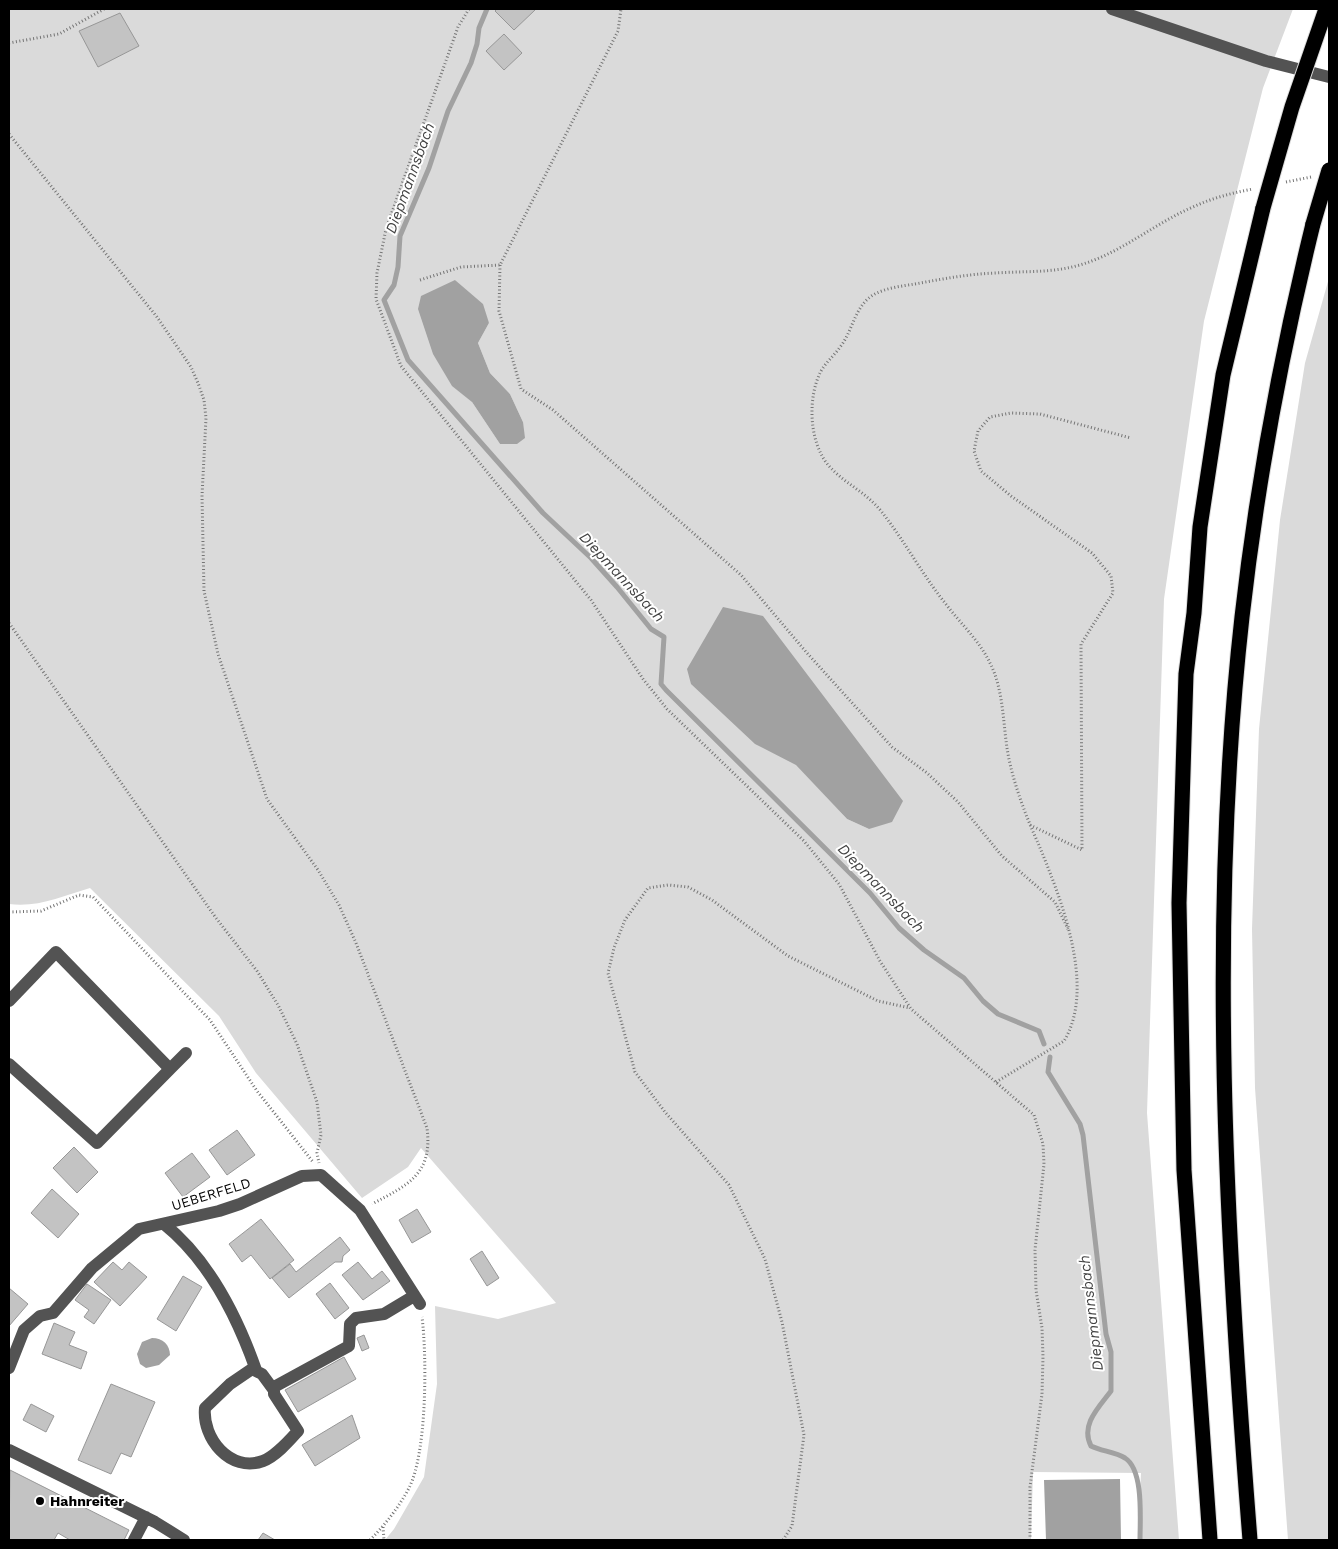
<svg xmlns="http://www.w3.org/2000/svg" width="1338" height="1549" viewBox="0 0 1338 1549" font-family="'Work Sans',sans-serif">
  <rect width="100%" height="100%" fill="#fff"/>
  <!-- green -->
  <path fill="#dadada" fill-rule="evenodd" d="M9,9h1284l-30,79 -59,233 -40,278 -17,514 32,427h-41l3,-67 -108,-1 -2,68h-646l9,-11 30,-52 13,-93 -2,-78 63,13 58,-16 -135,-155 -13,19 -46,31 -106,-125 -37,-57 -129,-128c-27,8 -53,20 -81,16zM455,280l34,43 -11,20 12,30 20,21 13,28 -23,22 -28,-42zM796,764l73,65 -22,-10z
    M1329,278v1262h-41l-33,-452 -3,-159 7,-200 21,-209 25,-157z"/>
  <!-- water -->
  <path fill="#a1a1a1" d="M455,280l28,24 6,19 -11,20 12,30 20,21 13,28 2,16 -8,6h-17l-28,-42 -20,-16 -19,-32 -15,-45 3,-13z
    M723,607l40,9 140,185 -11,21 -23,7 -22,-10 -51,-54 -41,-21 -64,-60 -4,-15z
    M152,1338c11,0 18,7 18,17l-11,10 -13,3 -6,-4 -3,-10 5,-12z
    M1120,1479l1,61h-75l-2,-60z"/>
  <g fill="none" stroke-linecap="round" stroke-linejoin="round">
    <!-- stream -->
    <path stroke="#a1a1a1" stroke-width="5" d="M487,9l-8,19 -2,16 -6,19 -23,48 -19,57 -29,68 -2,31 -4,18 -10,15 24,60 135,153 48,45 26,29 34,42 13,8 -3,47 5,6 204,203 29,35 25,22 40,28 19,23 15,13 41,17 5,13
      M1050,1057l-2,15 32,52 3,11 23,199 5,18v39c-12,16 -31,34 -20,55 10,5 24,6 34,12 19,12 15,61 15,82"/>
  </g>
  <!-- building -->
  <path fill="#c3c3c3" stroke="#979797" d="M497,9h37l1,1 -21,20 -19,-19z
    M120,13l19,33 -41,21 -19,-36z
    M504,34l18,19 -18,17 -18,-19z
    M237,1130l18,25 -28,20 -18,-25z
    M74,1147l24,25 -21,21 -24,-25z
    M192,1153l18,24 -27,20 -18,-24z
    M52,1189l27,25 -21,24 -27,-25z
    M417,1209l14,23 -19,11 -13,-23z
    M261,1219l33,41 -24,19 -19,-24 -9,7 -13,-18z
    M340,1237l10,13 -7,6 -1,6h-7l-46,36 -17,-20 18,-14 6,8z
    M482,1251l17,27 -12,8 -17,-27z
    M113,1262l9,8 7,-8 18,15 -27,29 -26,-24z
    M358,1262l14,17 10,-8 8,10 -27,19 -21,-25z
    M183,1276l19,11 -26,44 -19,-12z
    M330,1283l19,25 -14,11 -19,-25z
    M87,1284l24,16 -17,24 -10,-7 5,-7 -14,-10z
    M9,1288l19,16 -19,22z
    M54,1323l21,9 -6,13 18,7 -6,17 -39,-15z
    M364,1335l5,13 -7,3 -5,-13z
    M344,1357l12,22 -58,33 -13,-22z
    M111,1384l44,18 -24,55 -10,-4 -10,21 -33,-14z
    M31,1404l23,12 -8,16 -23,-12z
    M352,1415l8,23 -45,28 -13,-21z
    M10,1470l119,60 -5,10h-54l-12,-7 -4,7h-45z
    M263,1533l12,7h-17z"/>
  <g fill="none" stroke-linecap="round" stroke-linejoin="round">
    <defs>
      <path id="highway" d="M1210,1540l-26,-370 -5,-267 7,-229 8,-61 6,-86 23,-152 40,-167
        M1250,1540c-24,-304 -42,-620 -8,-923 15,-133 39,-263 71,-393"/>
    </defs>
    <!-- highway casing -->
    <use href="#highway" stroke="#dbdbdb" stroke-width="17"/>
    <!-- path -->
    <path stroke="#757575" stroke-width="3" stroke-dasharray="1 2.5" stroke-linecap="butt" d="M469,9l-11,18 -72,202 -9,44 -1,26 25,67 190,234 52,79 24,30 137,132 35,43 41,77 31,48 123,106 9,29 1,20 -9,86 1,40 6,38 1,29 -1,37 -12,93v53
      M9,43l50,-9 45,-25
      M9,134l148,183 34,50 7,16 6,17 2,18 -4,78 2,95 14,63 49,145 51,71 21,35 17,38 71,185c6,46 -19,57 -55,76
      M1286,182l25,-5
      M500,265l-1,46 22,78 32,21 188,165 66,78 85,94 35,26 31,29 44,54 53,46 13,27
      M420,280l41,-13 39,-2 118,-234 3,-22
      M9,623l207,295 41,53 21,34 19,39 20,58 4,33 -4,18 2,10
      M1030,825l52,25 -1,-206 32,-51 -2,-17 -19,-23 -81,-57 -30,-25 -7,-20 4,-20 12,-14 21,-4 29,1 91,24
      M9,912l32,-1 38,-16 14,2 117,123 47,71 56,71
      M996,1082l68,-41c33,-54 -4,-145 -26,-198 -13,-29 -26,-63 -31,-95 -4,-27 -4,-60 -17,-85 -11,-23 -30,-40 -45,-60 -23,-29 -41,-63 -64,-92 -15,-19 -36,-27 -52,-45 -20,-23 -22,-68 -8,-95 5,-9 13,-15 19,-24 13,-16 14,-40 33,-52 12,-7 29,-9 42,-11 27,-5 53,-10 81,-11 27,-2 54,0 80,-7 43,-11 77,-42 117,-59 19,-9 39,-14 60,-18
      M383,1527l1,13
      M370,1540c15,-15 29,-33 39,-52 18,-35 18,-131 13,-171
      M783,1540l9,-14 12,-91 -22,-113 -17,-63 -36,-74 -64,-73 -30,-40 -27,-99 6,-25 11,-28 23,-32 20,-3 20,2 24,13 76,56 90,45 32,7"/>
    <!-- minor -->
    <path stroke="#535353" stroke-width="12" d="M1112,9l154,52 63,16
      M9,1001l47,-49 114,117 -73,74 -88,-79
      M170,1069l16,-16
      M164,1224c45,36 73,92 92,146
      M9,1368l15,-38 16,-14 13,-3 39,-45 47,-39 80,-18 21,-7 62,-28 19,-1 39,35 60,94
      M273,1389l-11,-15 -10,-5 -22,15 -25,24c-3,30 25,65 58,53 13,-5 26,-20 35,-30l-24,-37v-7l75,-41 1,-22 6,-6 28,-4 30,-18
      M9,1450l146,72 29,18
      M134,1540l12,-23"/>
    <!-- highway -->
    <use href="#highway" stroke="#000" stroke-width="15"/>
    <defs>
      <path id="highway-bridge" d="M1263,208l29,-101 34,-98
        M1313,224l16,-54"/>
    </defs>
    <!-- highway-bridge casing -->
    <use href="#highway-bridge" stroke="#dbdbdb" stroke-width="17" stroke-linecap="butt"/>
    <!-- highway-bridge -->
    <use href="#highway-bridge" stroke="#000" stroke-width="15"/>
  </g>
  <!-- markers -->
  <circle fill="#000" stroke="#fff" stroke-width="2" cx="40" cy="1501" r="5"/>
  <g text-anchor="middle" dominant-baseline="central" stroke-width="4" stroke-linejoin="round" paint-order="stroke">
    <!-- street labels -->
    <g font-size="14" fill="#000" stroke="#fff">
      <text transform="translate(211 1194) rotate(-17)">UEBERFELD</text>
    </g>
    <!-- poi labels -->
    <g font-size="14" font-weight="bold" fill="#000" stroke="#fff" text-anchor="start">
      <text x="50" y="1501">Hahnreiter</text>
    </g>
    <!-- water labels -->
    <g font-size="15" font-style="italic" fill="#424242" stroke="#fff">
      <text transform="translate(410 178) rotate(-70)">Diepmannsbach</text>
      <text transform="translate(622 577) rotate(47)">Diepmannsbach</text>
      <text transform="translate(881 888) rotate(46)">Diepmannsbach</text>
      <text transform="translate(1091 1313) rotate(-97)">Diepmannsbach</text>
    </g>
  </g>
  <!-- border -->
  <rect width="1338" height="1549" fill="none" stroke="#000000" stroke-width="20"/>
</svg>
